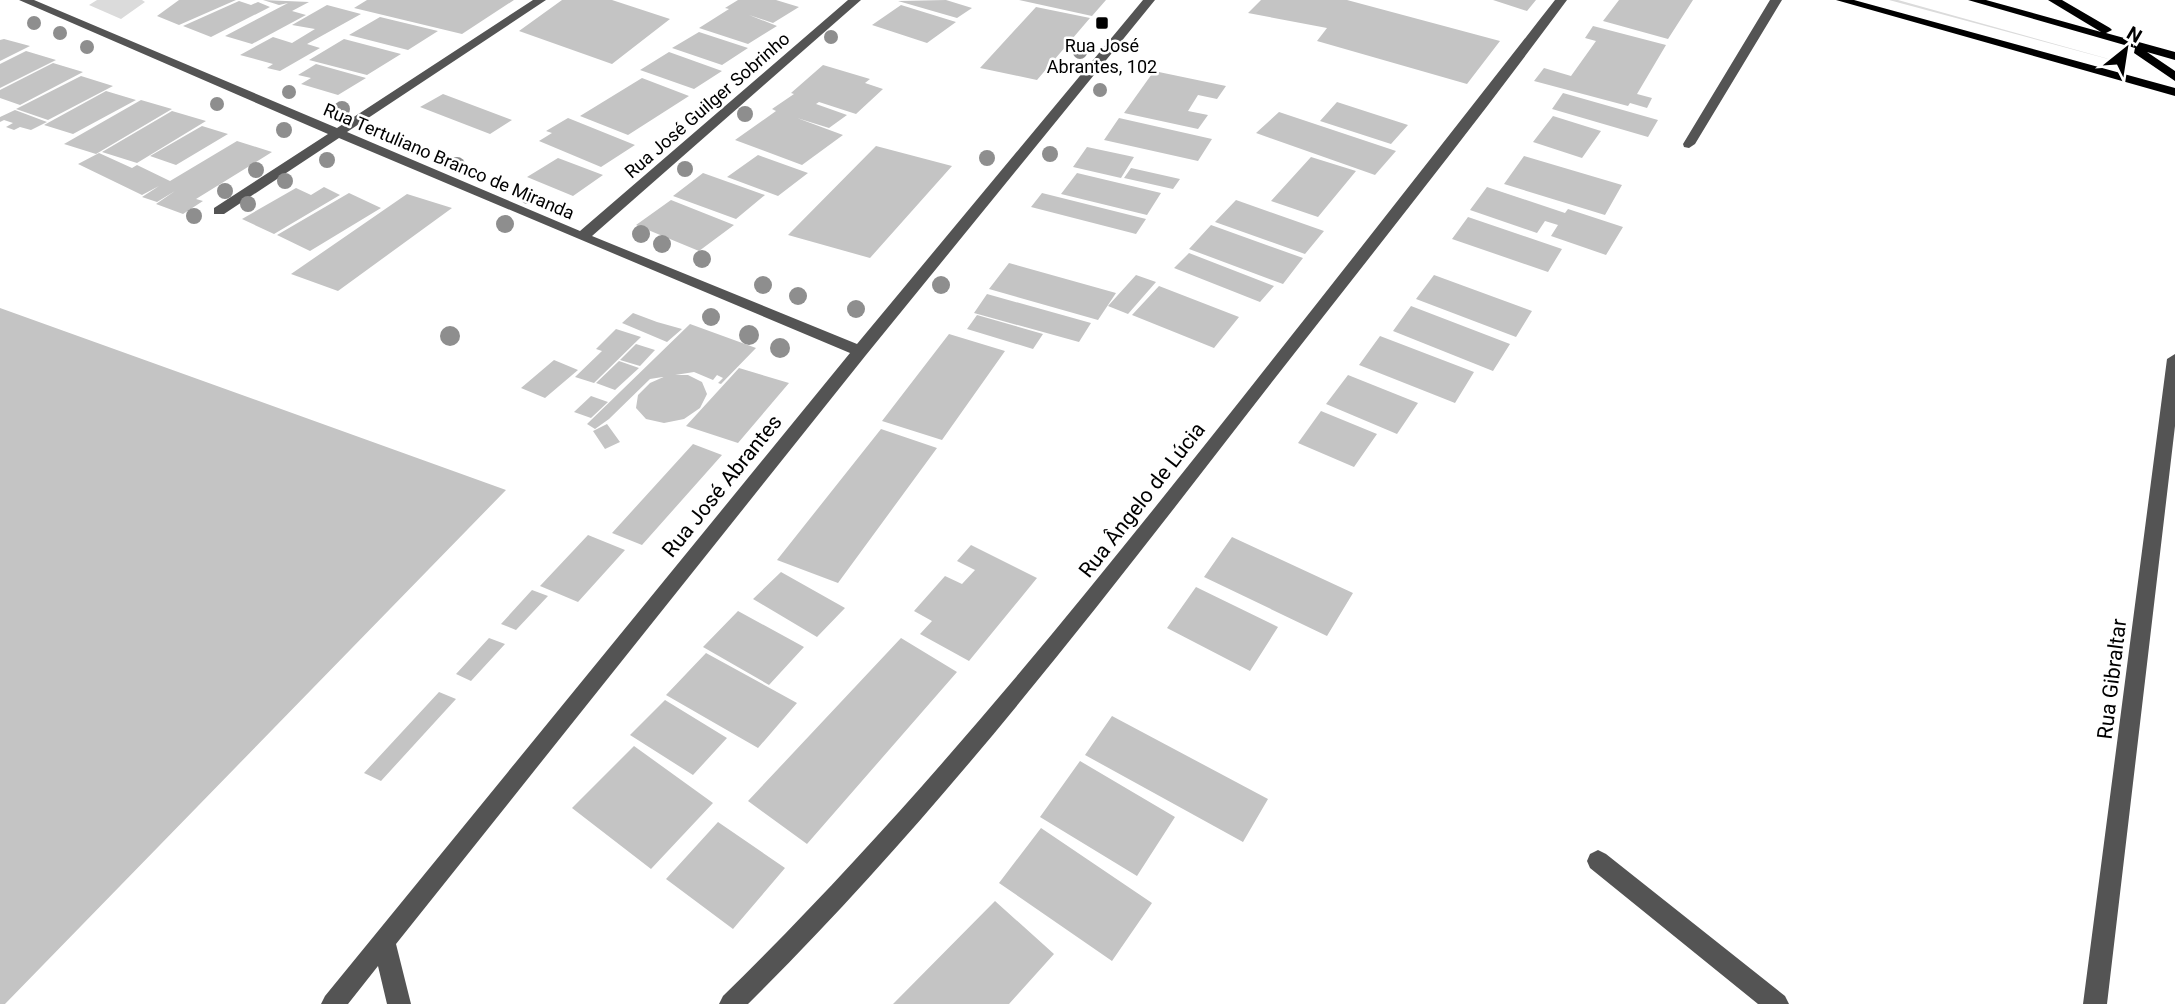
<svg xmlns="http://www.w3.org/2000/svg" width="2175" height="1004" viewBox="0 0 2175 1004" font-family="Roboto,sans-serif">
  <rect width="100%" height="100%" fill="#fff"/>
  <!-- green -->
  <path fill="#dbdbdb" d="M97,0h45l3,2 -24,17 -32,-14z
    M1889,0h9l236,66z"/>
  <!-- building -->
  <path fill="#c4c4c4" d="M179,0h57l-57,25 -22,-9z
    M263,0l46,2 -17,9 14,4 -54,29 -27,-8 63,-33 -9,2z
    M367,0h147l-52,34 -108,-26z
    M562,0h50l58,19 -58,45 -93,-33z
    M738,0h38l23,7 -26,16 -24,-8 28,11 -29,18 -49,-16 30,-19 -4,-1z
    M946,0l26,8 -15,10 -59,-17z
    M1019,0h87l-14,16z
    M1261,0h86l153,41 -33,43 -150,-43 10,-13 -79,-15z
    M1493,0h43l-9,11z
    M1619,0h74l-25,39 -65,-18z
    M239,1l12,4 7,-3 12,5 -59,30 -28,-11z
    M327,5l34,9 -54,30 13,4 -40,23 -13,-3 6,-4 -33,-9 33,-18 19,6 23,-14 -23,-4z
    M901,5l55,17 -29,21 -55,-18z
    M1036,7l54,11 -53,62 -57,-12z
    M380,17l58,14 -30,19 -59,-15z
    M1593,26l73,19 -29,49 15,4 -5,10 -17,-5 -2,3 -94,-25 10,-13 27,8 25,-35 -11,-3z
    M699,32l49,16 -26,17 -50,-17z
    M4,39l26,7 -30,15v-21z
    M344,39l57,15 -34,21 -58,-15z
    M26,51l30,9 -56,28v-24z
    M669,52l53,19 -28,18 -54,-19z
    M53,63l30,9 -63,33 -20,-7v-8z
    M316,64l50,14 -28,17 -37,-11 10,-6 -13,-3z
    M823,65l47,14 -5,4 18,6 -27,25 -37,-12 -3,2 31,11 -18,13 -32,-10 46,17 -41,30 -67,-25 41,-29 -4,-2 22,-15 -3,-1z
    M1154,71l72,15 -9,13 -19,-4 -10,16 20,4 -10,14 -74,-16z
    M81,76l32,10 -65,34 -32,-11z
    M642,78l47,18 -61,39 -48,-19z
    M106,91l30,9 -63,34 -29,-9z
    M1563,93l95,27 -10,17 -96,-28z
    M443,94l69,26 -22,14 -70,-27z
    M141,100l31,9 -76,45 -32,-10z
    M1337,102l71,23 -17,19 -71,-23z
    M15,110l32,12 -16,8 -11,-3 -6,3 -8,-3 7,-4 -9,-3 -4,2v-5z
    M172,111l34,10 -69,42 -35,-11z
    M1279,112l117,39 -21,24 -119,-42z
    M1553,116l48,15 -19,27 -49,-16z
    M568,118l67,27 -34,22 -62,-26 13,-8 -6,-2z
    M1119,118l93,21 -14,22 -94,-21z
    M202,126l26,8 -52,31 -26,-9z
    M237,141l35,11 -76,47 7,2 -20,13 -27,-10 19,-13 -18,11 -15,-5 17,-11 -17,9 -64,-31 21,-11 33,15 5,-3 33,16z
    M876,146l76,20 -82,92 -82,-23z
    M1087,147l47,10 -13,21 -48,-11z
    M758,155l50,18 -30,23 -51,-19z
    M1524,156l98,29 -17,30 -101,-31z
    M1311,157l45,14 -38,46 -47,-16z
    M558,158l45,17 -30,21 -46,-19z
    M1131,168l49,11 -7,10 -49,-11z
    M703,173l62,22 -29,24 -63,-23z
    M1077,173l84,20 -14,22 -86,-21z
    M324,187l16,8 -66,39 -32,-15 54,-31 15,7z
    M1487,187l78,26 3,-4 55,18 -17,28 -55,-19 7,-11 -13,-4 -8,12 -67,-23z
    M349,193l32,15 -71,43 -33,-16z
    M1042,193l104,26 -10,15 -105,-27z
    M407,194l45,14 -114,83 -47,-17z
    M671,200l63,25 -35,26 -63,-26z
    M1236,200l88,31 -19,23 -90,-32z
    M1468,217l94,32 -14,23 -96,-33z
    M1211,225l92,33 -20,26 -94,-35z
    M1189,253l85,33 -14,16 -86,-34z
    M1009,263l107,30 -18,27 -109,-31z
    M1136,275l20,7 -28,32 -20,-8z
    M1434,275l98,36 -16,26 -100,-38z
    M1159,286l80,31 -25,31 -82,-33z
    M987,294l104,29 -12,19 -105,-29z
    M1411,306l99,38 -17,27 -100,-40z
    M0,308l506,182 -501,514h-5z
    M633,313l24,9 25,7 -15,13 -45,-19z
    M977,315l66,19 -10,15 -66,-20z
    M690,324l66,24 -35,36 -3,-1 5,-5 -6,-3 -4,5 -19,-8 -44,7 -41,40 -14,10 -8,-5z
    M616,329l25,8 -47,46 -19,-6 27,-26 -6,-2z
    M949,334l56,17 -63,89 -60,-19z
    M1380,336l94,36 -19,31 -96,-38z
    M636,344l19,6 -15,16 -20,-6z
    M554,360l24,10 -33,28 -24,-10z
    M619,361l20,7 -24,22 -19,-7z
    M739,368l50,15 -51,60 -52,-17z
    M668,375h20l14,7 5,12 -7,14 -16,11 -20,4 -18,-4 -10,-11 2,-13 12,-12z
    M1348,375l70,28 -21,31 -71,-30z
    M591,396l17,6 -17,16 -17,-6z
    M1321,411l56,23 -23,33 -56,-24z
    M607,424l13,18 -15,7 -12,-18z
    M881,429l56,19 -99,135 -61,-23z
    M693,444l29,11 -80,90 -30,-12z
    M588,535l37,15 -47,52 -38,-16z
    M1232,537l121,56 -26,43 -123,-59z
    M971,545l66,33 -68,83 -49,-27 12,-13 -18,-10 31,-35 17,8 13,-14 -18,-9z
    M781,572l64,36 -28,29 -64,-38z
    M1196,587l82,40 -28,44 -83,-43z
    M532,590l16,6 -32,34 -15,-6z
    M738,611l66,36 -35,38 -66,-38z
    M489,638l16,6 -34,37 -15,-7z
    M901,638l56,34 -150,172 -59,-43z
    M706,653l91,50 -39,45 -92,-53z
    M439,692l17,7 -75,82 -17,-8z
    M665,700l62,38 -34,37 -63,-40z
    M1112,716l156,83 -25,43 -158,-87z
    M634,746l79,57 -62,66 -79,-61z
    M1080,761l95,56 -38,59 -97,-59z
    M718,822l67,46 -52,61 -67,-50z
    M1041,828l111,75 -40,58 -113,-78z
    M995,901l59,53 -45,50h-116z"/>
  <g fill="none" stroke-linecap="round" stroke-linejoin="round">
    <!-- minor -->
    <path fill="#545454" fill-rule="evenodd" d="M19,0h15l303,128 196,-128h13l-199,132 233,99 268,-231h13l-269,236 265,108 286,-344h12l-289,355 -470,589 15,60h-24l-9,-38 -30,38h-27l4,-8 525,-643 -511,-215 -115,76h-10v-6l114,-74z
      M1555,0h12c-105,142 -215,279 -323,418 -157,203 -313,405 -496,586h-29l4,-8c179,-175 334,-365 489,-560 115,-145 229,-290 343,-436z
      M1770,0h12l-87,144 -6,4 -5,-1 -1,-3z
      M2175,354v72l-68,578h-24l84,-645z
      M1598,850l8,4 179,142 4,8h-31l-168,-136 -3,-7 3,-7z"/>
    <!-- major -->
    <path fill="#000" fill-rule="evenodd" d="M1836,0h18l321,88v8z
      M1968,0h18l115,32 -53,-32h14l48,28 2,2 -6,3 69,19v8l-28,-8 28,19v10l-41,-28 1,-5z"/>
  </g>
  <!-- trees -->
  <g fill="#8e8e8e">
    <circle cx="34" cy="23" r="7"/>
    <circle cx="60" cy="33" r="7"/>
    <circle cx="831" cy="37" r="7"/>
    <circle cx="87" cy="47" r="7"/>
    <circle cx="1080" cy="52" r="7"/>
    <circle cx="1100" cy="90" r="7"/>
    <circle cx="289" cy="92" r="7"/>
    <circle cx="217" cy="104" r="7"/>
    <circle cx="342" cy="109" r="8"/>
    <circle cx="745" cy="114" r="8"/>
    <circle cx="284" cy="130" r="8"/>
    <circle cx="1050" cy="154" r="8"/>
    <circle cx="987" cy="158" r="8"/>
    <circle cx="327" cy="160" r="8"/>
    <circle cx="457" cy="165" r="8"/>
    <circle cx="685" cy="169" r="8"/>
    <circle cx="256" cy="170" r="8"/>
    <circle cx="285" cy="181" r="8"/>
    <circle cx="225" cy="191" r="8"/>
    <circle cx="528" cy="196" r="8"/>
    <circle cx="248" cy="204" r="8"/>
    <circle cx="194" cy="216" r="8"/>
    <circle cx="505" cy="224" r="9"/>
    <circle cx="641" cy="234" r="9"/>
    <circle cx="662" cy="244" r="9"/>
    <circle cx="702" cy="259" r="9"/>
    <circle cx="763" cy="285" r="9"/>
    <circle cx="941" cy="285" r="9"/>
    <circle cx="798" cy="296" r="9"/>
    <circle cx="856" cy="309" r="9"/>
    <circle cx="711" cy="317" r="9"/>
    <circle cx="749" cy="335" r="10"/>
    <circle cx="450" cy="336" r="10"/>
    <circle cx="780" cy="348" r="10"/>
  </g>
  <!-- markers -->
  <rect fill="#000" stroke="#fff" stroke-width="2.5" x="1095" y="16" width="14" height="14" rx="3.5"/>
  <g text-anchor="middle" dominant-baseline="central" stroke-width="5" stroke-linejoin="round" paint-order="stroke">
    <!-- far-poi labels -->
    <g font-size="18" fill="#000" stroke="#fff">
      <text x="1102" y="45">Rua José<tspan x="1102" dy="21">Abrantes, 102</tspan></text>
    </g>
    <!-- far-street labels -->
    <g font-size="18" fill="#000" stroke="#fff">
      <text transform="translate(707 105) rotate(-41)">Rua José Guilger Sobrinho</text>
      <text transform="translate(449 161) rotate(23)">Rua Tertuliano Branco de Miranda</text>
    </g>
    <!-- street labels -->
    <g font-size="21" fill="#000" stroke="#fff">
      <text transform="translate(722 486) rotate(-51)">Rua José Abrantes</text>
      <text transform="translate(1142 500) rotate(-52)">Rua Ângelo de Lúcia</text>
      <text transform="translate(2112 679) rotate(-83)">Rua Gibraltar</text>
    </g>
  </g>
  <!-- north arrow -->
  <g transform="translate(2126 49) rotate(30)" stroke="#ffffff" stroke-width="5" paint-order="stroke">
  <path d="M0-5L12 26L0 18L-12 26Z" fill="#000000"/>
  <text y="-10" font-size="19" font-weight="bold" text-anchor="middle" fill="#000000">N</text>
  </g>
</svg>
